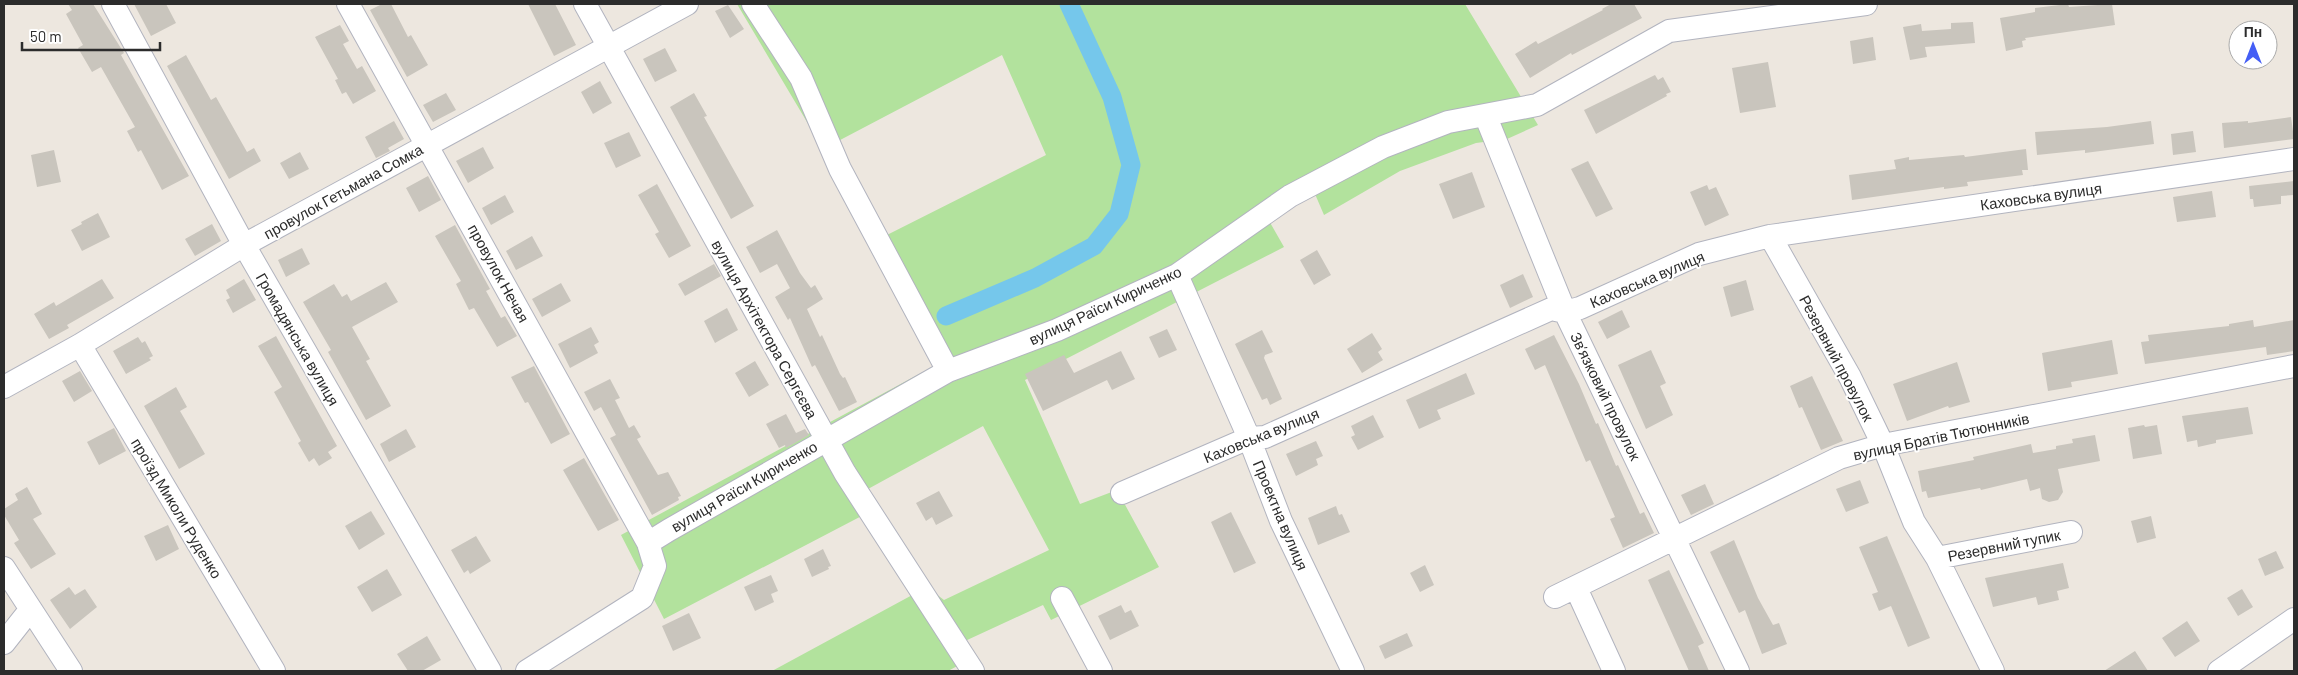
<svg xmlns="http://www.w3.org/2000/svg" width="2298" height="675" viewBox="0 0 2298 675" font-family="Barlow,sans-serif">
  <rect width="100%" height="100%" fill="#ede7df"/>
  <!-- green -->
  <path fill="#b2e29d" d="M737,4h728l73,121 -31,14 -31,4 -76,28 -76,44 -9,-21 -47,25 16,28 -259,133 55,124 37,-14 42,77 -108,53 -8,-15 -78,36 9,16 -26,14h-176l155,-84 17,13 105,-50 -66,-124 -115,63 7,20 -211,110 -43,-84 313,-169 -61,-124 173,-87 -44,-100 -179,94z"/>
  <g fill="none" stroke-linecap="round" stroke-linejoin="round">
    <!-- canal -->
    <path stroke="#75c7eb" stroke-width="19" d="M946,316l89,-38 59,-32 25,-32 12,-49 -19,-68 -43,-93"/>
  </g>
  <!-- building -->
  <path fill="#c9c5bd" d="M68,4h25l31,49 -3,2 68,121 -27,14 -21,-40 -3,2 -11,-21 8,-4 -34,-60 -9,5 -14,-24 5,-3 -17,-31 6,-4z
    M134,4h32l10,19 -25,13z
    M382,4h9l17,33 3,-2 17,30 -21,12 -37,-67z
    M528,4h27l21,41 -22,11z
    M1611,4h23l8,14 -70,37 -1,-2 -41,25 -15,-24 21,-13 2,3 65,-34 -1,-1z
    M2068,4l1,3 43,-3 3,21 -90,13 1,2 -4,1 1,6 -17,4 -6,-33 35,-6v-4z
    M728,5l16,24 -14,9 -15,-27z
    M1973,22l2,21 -50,4 2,10 -17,3 -7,-33 18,-3 1,7 29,-2v-6z
    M340,25l9,16 -6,3 14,25 5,-3 14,25 -23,13 -7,-12 -4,2 -7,-14 3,-1 -23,-42z
    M1873,37l3,23 -23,4 -3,-23z
    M665,48l12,23 -22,11 -12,-23z
    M186,55l25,45 5,-3 31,55 7,-4 7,13 -32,18 -62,-113z
    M1768,62l8,45 -36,6 -8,-45z
    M1655,75l3,5 5,-3 8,15 -5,2 1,2 -71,38 -12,-24z
    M600,81l12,22 -19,11 -12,-22z
    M446,93l10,17 -23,12 -10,-17z
    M694,93l13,23 -3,1 50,89 -23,13 -61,-112z
    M2291,117l3,22 -70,9 -2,-25 26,-2v2z
    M394,121l10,18 -16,9 2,3 -14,7 -11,-21z
    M2151,121l3,23 -69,9v-3l-48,5 -2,-23 72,-5z
    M2193,131l3,21 -23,3 -2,-21z
    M629,132l12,24 -25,12 -12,-25z
    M483,147l11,21 -26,15 -12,-22z
    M2026,149l2,21h-6l1,5 -56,7 1,4 -24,3v-2l-92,13 -3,-25 47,-6 -2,-9 15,-3v3l55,-5 1,2z
    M54,150l7,32 -24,5 -6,-32z
    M300,152l9,17 -20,10 -9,-16z
    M1588,161l25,48 -17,8 -25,-48z
    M1472,172l13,35 -32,12 -14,-35z
    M428,176l13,24 -22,12 -13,-24z
    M2294,181v14l-13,1v8l-27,3 -1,-8h-3l-1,-13z
    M657,184l34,62 -22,12 -14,-24 4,-2 -21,-37z
    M1707,185l2,5 7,-3 13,28 -24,11 -15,-34z
    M2212,191l4,26 -39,5 -4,-25z
    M505,195l9,17 -23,13 -9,-17z
    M98,213l12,24 -28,14 -11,-21 11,-6 -1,-2z
    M212,224l9,17 -26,15 -10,-17z
    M455,225l35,64 -4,2 15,27 4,-2 12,20 -20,11 -23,-39 -5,2 -13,-26 5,-3 -26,-45z
    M777,230l23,43 11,15 4,-3 8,14 -16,10 13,28 2,-2 18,39 3,4 2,-1 12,25 -18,9 -24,-46 -3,2 -22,-49 -2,2 -13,-23 15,-9 -13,-24 -17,9 -14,-26z
    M532,236l11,20 -27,14 -10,-19z
    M302,248l8,16 -24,13 -8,-17z
    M1317,250l14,25 -17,10 -14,-25z
    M714,264l7,12 -36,20 -7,-12z
    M1523,274l10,23 -23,11 -10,-23z
    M102,279l12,19 -47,27 2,3 -20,11 -15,-25 20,-12 2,4z
    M244,279l12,21 -23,13 -7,-13 4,-2 -4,-8z
    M1746,280l8,30 -23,7 -8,-30z
    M386,282l12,20 -46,25 18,32 -4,2 25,45 -25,14 -38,-68 3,-2 -28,-48 31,-18 8,13 5,-3 4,7z
    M561,283l10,18 -29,16 -10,-18z
    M727,308l11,22 -23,13 -11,-22z
    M1622,310l8,17 -23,12 -9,-17z
    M2253,320l1,7 40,-7v31l-27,4 -1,-8 -121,17 -4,-22 8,-1 -1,-6 81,-9v-2z
    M591,327l8,15 -5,3 4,8 -28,15 -12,-24z
    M1167,329l10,21 -18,8 -10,-21z
    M1262,330l11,22 -8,3 -1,3 18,41 -12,6 -3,-7 -5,2 -27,-56z
    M1372,333l10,16 -4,3 5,8 -21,13 -15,-24z
    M1554,335l25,49 17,40 2,-1 18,43 2,-1 22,49 4,-2 10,21 -31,15 -13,-29 5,-2 -25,-57 -4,2 -41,-97 -10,5 -10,-21z
    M276,336l61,110 -9,6 4,6 -13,8 -5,-8 -5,4 -11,-19 3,-2 -27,-49 8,-5 -24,-41z
    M138,337l4,6 3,-2 8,15 -4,2 2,2 -25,14 -13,-23z
    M2112,340l6,34 -47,8 1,5 -24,4 -6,-38z
    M1651,350l15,33 -6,3 13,29 -27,14 -28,-64z
    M1121,351l14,28 -23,11 -5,-10 -64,31 -18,-37 39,-19 10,18z
    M755,361l14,24 -20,12 -14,-24z
    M1957,362l13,40 -21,6 -1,-2 -41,15 -14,-37z
    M534,366l36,68 -19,10 -23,-42 -3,1 -14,-26z
    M80,371l12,20 -18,11 -12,-21z
    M1466,373l9,21 -38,16 4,9 -22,10 -13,-29z
    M1812,376l31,65 -22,9 -19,-43 -3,1 -9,-22z
    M610,379l10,19 -5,2 14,28 5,-3 7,12 -4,2 21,36 10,-3 13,24 -3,1 1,3 -27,15 -42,-77 6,-3 -15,-28 -7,4 -10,-19z
    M176,387l11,20 -7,4 25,43 -26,15 -35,-63z
    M2248,407l5,27 -37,6v3l-18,4 -1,-7 -10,2 -5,-26z
    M786,414l10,19 9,-4 4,6 -23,13 -1,-3 -6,3 -13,-24z
    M1373,415l11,22 -26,13 -7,-13 4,-2 -4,-9z
    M2144,425l1,2 12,-2 5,29 -29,5 -5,-31z
    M114,428l12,23 -27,14 -12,-23z
    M406,429l10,18 -27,15 -9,-18z
    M2095,435l5,26 -42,8 5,23 -5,8 -9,2 -7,-3 -2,-11 -10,3 -3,-12 -46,11 -1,-2 -52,10 -2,-7 -4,1 -4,-21 56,-11 -1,-3 58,-13 2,9 23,-4v-3l17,-3 -1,-4z
    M1316,441l7,15 -7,3 2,6 -22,11 -10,-22z
    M584,458l35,62 -21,11 -35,-61z
    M1860,480l9,23 -23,9 -10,-23z
    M1705,484l9,20 -23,11 -10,-20z
    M27,487l15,27 -9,5 23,35 -25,15 -17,-26 5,-3 -15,-25v-6l14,-9 -3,-6z
    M939,491l14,25 -17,9 -4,-8 -6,4 -10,-18z
    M1336,506l3,9 3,-1 8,18 -32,13 -10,-27z
    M371,511l14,23 -26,16 -14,-24z
    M1231,512l25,51 -22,10 -23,-51z
    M2151,516l5,22 -19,5 -6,-22z
    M168,525l11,24 -23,12 -12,-25z
    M476,536l15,25 -21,13 -2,-4 -4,3 -13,-23z
    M1887,536l43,102 -22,9 -17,-41 -12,5 -7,-17 6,-2 -19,-45z
    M1734,540l24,58 15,27 6,-2 8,21 -25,10 -17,-44 -6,3 -29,-61z
    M823,549l8,17 -3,1 1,2 -17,8 -8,-18z
    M2276,551l8,17 -19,8 -7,-17z
    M2063,563l6,25 -12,3 2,9 -21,5 -2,-8 -43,10 -8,-29z
    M1425,565l9,20 -14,7 -10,-19z
    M387,569l15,26 -30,17 -15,-25z
    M1669,570l35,73 -6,3 11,25h-20l-41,-91z
    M771,575l7,16 -7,3 3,8 -19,9 -11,-24z
    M69,587l6,8 10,-6 12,18 -27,22 -20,-29z
    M2242,589l11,18 -15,9 -11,-18z
    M1121,605l4,8 6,-3 8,16 -29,14 -12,-24z
    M689,613l12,25 -28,13 -11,-25z
    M2187,621l13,20 -25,16 -13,-19z
    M1407,633l6,13 -28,13 -6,-13z
    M427,636l14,24 -19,11h-14l-11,-17z
    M2135,651l13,20h-44z"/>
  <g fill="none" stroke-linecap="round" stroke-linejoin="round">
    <defs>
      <path id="minor" d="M113,4l131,241 246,426
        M348,4l300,539
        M585,4l260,469 128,198
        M753,4l48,74 39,91 108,202
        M1486,117l79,195 173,359
        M1770,236l80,141 33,68 31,77 23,36 56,113
        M1177,275l72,163 32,83 72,150
        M80,345l194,326
        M4,387l76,-42 164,-100 443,-241
        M1122,493l127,-55 16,-1 286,-128 14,3 15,-4 119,-54 71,-18 524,-77
        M1937,558l134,-26
        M4,568l67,103
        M1576,588l38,83
        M1555,597l284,-139 44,-13 411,-79
        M1062,598l39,73
        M4,643l26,-33
        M527,671l115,-73 13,-32 -7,-23 21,-13 279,-159 109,-41 120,-55 113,-79 93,-49 65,-25 89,-17 132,-74 197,-27
        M2219,671l75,-52"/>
    </defs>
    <!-- minor casing -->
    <use href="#minor" stroke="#b2b4bf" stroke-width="24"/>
    <!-- minor -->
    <use href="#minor" stroke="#fff" stroke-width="22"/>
  </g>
  <g text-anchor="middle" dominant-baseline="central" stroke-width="4" stroke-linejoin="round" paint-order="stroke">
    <!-- street labels -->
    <g font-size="15" fill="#2c2c2c" stroke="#fff">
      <text transform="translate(343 191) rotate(-29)">провулок Гетьмана Сомка</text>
      <text transform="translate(2041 196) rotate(-8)">Каховська вулиця</text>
      <text transform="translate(499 273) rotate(61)">провулок Нечая</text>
      <text transform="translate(1647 279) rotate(-23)">Каховська вулиця</text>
      <text transform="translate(1105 305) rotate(-25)">вулиця Раїси Кириченко</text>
      <text transform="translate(765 329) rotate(61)">вулиця Архітектора Сергєєва</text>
      <text transform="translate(298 339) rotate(60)">Громадянська вулиця</text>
      <text transform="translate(1837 358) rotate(62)">Резервний провулок</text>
      <text transform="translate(1606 396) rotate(64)">Звʼязковий провулок</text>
      <text transform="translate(1261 435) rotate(-22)">Каховська вулиця</text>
      <text transform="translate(1941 436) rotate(-12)">вулиця Братів Тютюнників</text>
      <text transform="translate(744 486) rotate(-30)">вулиця Раїси Кириченко</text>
      <text transform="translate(177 508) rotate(59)">проїзд Миколи Руденко</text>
      <text transform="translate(1281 515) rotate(67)">Проектна вулиця</text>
      <text transform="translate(2004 545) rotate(-11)">Резервний тупик</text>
    </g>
  </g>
  <!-- border -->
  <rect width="2298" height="675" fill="none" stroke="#2c2c2c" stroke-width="10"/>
  <!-- north arrow -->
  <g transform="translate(2253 45)"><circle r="24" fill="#ffffff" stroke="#ababab"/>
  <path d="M0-4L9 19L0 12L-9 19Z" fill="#445ef5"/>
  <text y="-8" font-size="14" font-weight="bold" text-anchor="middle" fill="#2c2c2c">Пн</text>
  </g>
  <!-- scale -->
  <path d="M22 42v8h138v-8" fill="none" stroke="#2c2c2c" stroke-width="2.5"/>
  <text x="30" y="42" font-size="15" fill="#2c2c2c" stroke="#ffffff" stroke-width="4" paint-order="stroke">50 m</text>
</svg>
